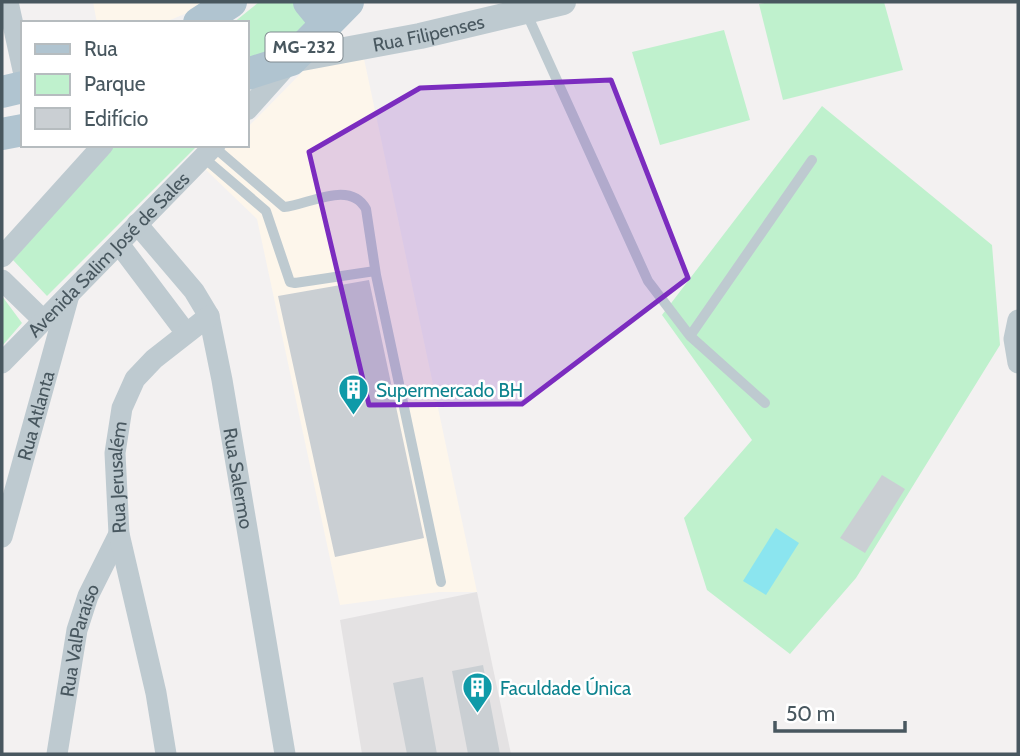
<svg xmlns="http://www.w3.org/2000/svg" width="1020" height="756" viewBox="0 0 1020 756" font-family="Cabin,sans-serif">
  <rect width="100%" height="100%" fill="#f3f1f1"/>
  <!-- commercial -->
  <path fill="#fdf6eb" d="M93,2h114l-8,6 -36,15h-66z
    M363,54l114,538h-38l-99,13 -83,-386 -52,-50 24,-24h18v-17l60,-61z"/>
  <!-- education -->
  <path fill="#e4e2e3" d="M477,592l34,162h-149l-22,-134z"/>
  <!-- green -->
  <path fill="#bff1cd" d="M259,2h42l9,21 -32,29 -31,11v-40h-14z
    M769,2h115l19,68 -120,30 -24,-96z
    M724,30l26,90 -90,25 -28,-93z
    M822,106l170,139 8,100 -144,233 -66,76 -83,-64 -23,-72 68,-78 -90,-125z
    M114,145h84l-151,151 -34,-36z
    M2,296l20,27 -20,23z"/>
  <!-- water -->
  <path fill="#8be5ef" d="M776,528l23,15 -33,52 -23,-14z"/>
  <!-- building -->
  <path fill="#cacfd3" d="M369,280l55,258 -89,19 -57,-261z
    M882,475l23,14 -40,64 -25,-15z
    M483,665l17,89h-32l-16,-83z
    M423,677l14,77h-30l-14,-71z"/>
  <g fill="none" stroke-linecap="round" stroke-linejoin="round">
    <!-- service -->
    <path stroke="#becad0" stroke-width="10" d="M526,12l122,269 42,55 75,67
      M214,147l70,60c24,-2 66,-28 82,2l10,66 65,307
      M204,158l62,53 24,71 5,1 80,-12
      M690,336l122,-176"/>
    <!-- minor -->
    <g stroke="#becad0" stroke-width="21">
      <path d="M8,2l15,68"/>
      <path d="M247,110l43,-48"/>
      <path id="s1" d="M137,224l57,67 15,25 13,64 63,374"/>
      <path d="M119,244l67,89"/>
      <path d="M2,257l101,-112"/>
      <path d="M2,280l41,40"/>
      <path d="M1018,320l-4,19 4,24"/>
      <path id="s2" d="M2,363l213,-218"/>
      <path id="s3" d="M2,537l67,-242"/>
      <path id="s4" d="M57,754l20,-124 11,-34 31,-62"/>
      <path id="s5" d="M166,754l-10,-61 -37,-159 -4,-81 7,-45 13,-29 19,-20 55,-43"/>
    </g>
    <!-- tertiary -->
    <path stroke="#becad0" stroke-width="26" id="s6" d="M291,60l129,-24 143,-34"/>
    <!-- primary -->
    <path stroke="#b0c4d0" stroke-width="32" d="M309,2l18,22
      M199,23l32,-21
      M247,74l44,-14 57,-58
      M2,92l21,-5
      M2,134l21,-4"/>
  </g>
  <!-- marked area -->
  <path fill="#7b2cbf" fill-opacity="0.2" stroke="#7b2cbf" stroke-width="5" stroke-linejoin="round" d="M611,80l77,198 -166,126 -153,1 -60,-253 111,-64z"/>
  <!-- icons -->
  <defs>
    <symbol id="building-pin" viewBox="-11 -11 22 30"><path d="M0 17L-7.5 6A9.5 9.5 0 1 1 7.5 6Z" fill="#0f9aa8" stroke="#fff"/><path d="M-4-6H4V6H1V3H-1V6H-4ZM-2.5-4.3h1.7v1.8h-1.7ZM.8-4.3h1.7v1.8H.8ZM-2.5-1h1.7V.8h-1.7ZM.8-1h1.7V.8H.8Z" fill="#fff"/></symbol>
  </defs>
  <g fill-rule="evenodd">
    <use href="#building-pin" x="336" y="372" width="35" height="47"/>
    <use href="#building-pin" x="460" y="670" width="35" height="47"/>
  </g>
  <g text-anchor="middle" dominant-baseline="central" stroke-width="5" stroke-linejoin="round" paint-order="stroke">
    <!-- shield labels -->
    <rect fill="#fff" stroke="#7f898f" stroke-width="2" x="265.5" y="32.5" width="77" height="29" rx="5"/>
    <g font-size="18" font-weight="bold" fill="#48575f">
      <text x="304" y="47">MG-232</text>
    </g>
    <!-- street labels -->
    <g font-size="19" fill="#48575f" stroke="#fff">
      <text stroke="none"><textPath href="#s6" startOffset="140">Rua Filipenses</textPath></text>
      <text stroke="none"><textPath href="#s2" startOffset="152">Avenida Salim José de Sales</textPath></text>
      <text stroke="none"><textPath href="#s3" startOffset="126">Rua Atlanta</textPath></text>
      <text stroke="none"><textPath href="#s5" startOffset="282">Rua Jerusalém</textPath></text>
      <text stroke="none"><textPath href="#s1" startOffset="282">Rua Salermo</textPath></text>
      <text stroke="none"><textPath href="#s4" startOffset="116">Rua ValParaíso</textPath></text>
    </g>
    <!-- culture labels -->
    <g font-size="19" fill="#0d838f" stroke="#fff" text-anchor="start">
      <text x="376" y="390">Supermercado BH</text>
      <text x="500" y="688">Faculdade Única</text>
    </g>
  </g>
  <!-- border -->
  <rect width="1020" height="756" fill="none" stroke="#48575f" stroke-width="7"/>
  <!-- legend -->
  <rect x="21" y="21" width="228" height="126" fill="#ffffff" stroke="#b6bcbf" stroke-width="2"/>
  <rect x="35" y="44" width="35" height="10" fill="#b0c4d0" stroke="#b6bcbf" stroke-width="2"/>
  <text x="84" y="56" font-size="21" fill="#48575f">Rua</text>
  <rect x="35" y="74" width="35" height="21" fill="#bff1cd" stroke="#b6bcbf" stroke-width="2"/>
  <text x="84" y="91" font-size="21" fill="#48575f">Parque</text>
  <rect x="35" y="108" width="35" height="21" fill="#cacfd3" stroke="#b6bcbf" stroke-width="2"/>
  <text x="84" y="126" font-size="21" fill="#48575f">Edifício</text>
  <!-- scale -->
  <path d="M775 721v10h130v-10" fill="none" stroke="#48575f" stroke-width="3.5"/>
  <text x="786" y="721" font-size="21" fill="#48575f" stroke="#ffffff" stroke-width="5" paint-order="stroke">50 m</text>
</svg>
